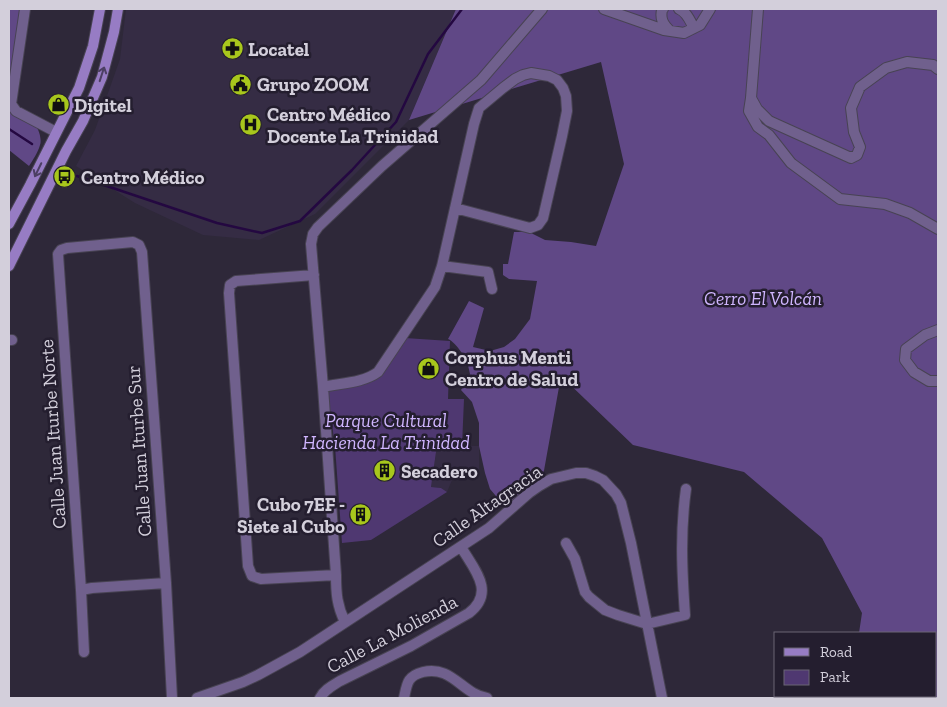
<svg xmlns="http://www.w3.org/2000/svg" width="947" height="707" viewBox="0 0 947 707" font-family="'Zilla Slab',serif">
  <rect width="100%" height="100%" fill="#2e2839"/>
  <!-- built -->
  <path fill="#352c44" d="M126,9h330l-47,111 -94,94 -56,26 -56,-5 -68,-32 -59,-37 19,-36 25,-71z
    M437,445l42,1v31l-27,3 -5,12 -6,-4 -10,-1z"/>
  <!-- green -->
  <path fill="#4f3871" d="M405,338l45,3 -2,58h16l-2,47 -25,-1 -6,42 10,1 6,4 -76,48 -29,3 -7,-97 -8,-58 45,-8z"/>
  <!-- forest -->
  <path fill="#604886" d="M9,9h12l-12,77z
    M456,9h482v689h-91v-2h89v-63h-77l3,-20 -40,-75 -78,-66 -111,-27 -72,-69 -18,100 -31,27 -11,-1 -11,-13 -5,-16 -6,-27v-23l-7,-21 -11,-12 9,-16c-1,-4 -2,-9 -3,-13 -3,-6 -13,-20 -19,-22l21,-38 15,7 -11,39 17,4 14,-4 11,-8 15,-20 7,-38 -28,-2 -6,-4v-11h5l6,-32h15l16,8 26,2 25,4 28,-82 -23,-102 -192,58z
    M9,110c5,2 23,12 27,16 3,4 6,14 4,19 -2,7 -7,15 -11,21l-20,-16z"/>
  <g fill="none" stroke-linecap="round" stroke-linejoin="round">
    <!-- stream -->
    <path stroke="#240841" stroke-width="2.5" d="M9,129l23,15
      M77,176l140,47 45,10 38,-12 52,-51 44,-48 32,-68 34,-45"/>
    <defs>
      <path id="street" d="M25,9l-14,95 5,7 40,21
        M604,9l60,21 20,3 16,-8 10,-16
        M663,9l-1,1c-2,9 1,14 8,21
        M679,9c8,3 11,12 15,19
        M758,9l-7,89 6,11 12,12 82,37 6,-3 3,-8 -6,-15 -3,-24 9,-21 26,-19 21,-6 26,3 5,4
        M751,98l-2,13 9,16 11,8 22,28 49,36 45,5 25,9 28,16
        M442,266l46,6 4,17
        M314,275l-78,6 -6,4 -1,8 19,273 4,10 9,3 75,-4
        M938,330l-13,5 -19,14 -1,11 9,12 15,9h9
        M9,340h3
        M323,387c18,-4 40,-4 55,-15l57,-85 7,-21 32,-142 5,-16 24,-20 12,-9 8,-4 8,-2 18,3 8,4 6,8 3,8 1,15 -5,25 -19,82 -5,7 -8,3 -75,-20
        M566,543l9,16 10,33 4,5 16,13 13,5 29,9 38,-9c-3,-43 -5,-83 1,-126
        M81,590l11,-2 74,-5
        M345,622c-8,-16 -9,-29 -9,-47l-13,-188 -12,-143 2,-10 5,-7 64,-61 99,-86 61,-71
        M84,652l-3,-62 -23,-336 3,-4 6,-2 66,-6 6,3 3,7 24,331 6,115
        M197,698l46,-16 15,-7 42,-23 189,-124 40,-35 10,-7 12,-7 25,-6h10l9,3 8,4 13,14 5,9 10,40 31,155
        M320,698c4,-8 12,-12 20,-17l71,-35 58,-33c27,-21 5,-44 -8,-66
        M404,698c3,-14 3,-22 19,-26 29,-7 39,22 64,26"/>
      <path id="secondary" d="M9,224l21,-39 49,-97 14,-42 7,-37
        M9,266l57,-115 17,-30 19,-44 12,-45 4,-23"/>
    </defs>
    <!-- street casing -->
    <use href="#street" stroke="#484353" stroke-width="12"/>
    <!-- secondary casing -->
    <use href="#secondary" stroke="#484353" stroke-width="12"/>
    <!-- street -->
    <use href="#street" stroke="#70608d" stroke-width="10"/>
    <!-- secondary -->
    <use href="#secondary" stroke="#977cc4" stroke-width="10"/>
  </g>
  <!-- one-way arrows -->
  <defs><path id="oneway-shaft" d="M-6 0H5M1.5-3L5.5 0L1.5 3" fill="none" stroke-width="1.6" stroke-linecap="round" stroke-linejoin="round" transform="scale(1.25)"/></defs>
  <g stroke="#4c3f63">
    <use href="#oneway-shaft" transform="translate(102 74) rotate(-72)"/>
    <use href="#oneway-shaft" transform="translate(38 170) rotate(116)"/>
  </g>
  <!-- icons -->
  <defs>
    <symbol id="pharmacy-disc" viewBox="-11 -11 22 22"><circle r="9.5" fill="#a8c71c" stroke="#241e2f"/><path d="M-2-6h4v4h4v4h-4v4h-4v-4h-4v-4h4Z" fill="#111"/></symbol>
    <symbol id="civic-disc" viewBox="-11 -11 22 22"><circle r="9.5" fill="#a8c71c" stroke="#241e2f"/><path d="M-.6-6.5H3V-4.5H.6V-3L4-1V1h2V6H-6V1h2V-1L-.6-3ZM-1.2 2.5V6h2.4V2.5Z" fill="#111"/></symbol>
    <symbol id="shop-disc" viewBox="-11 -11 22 22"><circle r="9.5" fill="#a8c71c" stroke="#241e2f"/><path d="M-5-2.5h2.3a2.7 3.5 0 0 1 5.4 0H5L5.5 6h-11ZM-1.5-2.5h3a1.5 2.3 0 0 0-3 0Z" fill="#111"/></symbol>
    <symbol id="hospital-disc" viewBox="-11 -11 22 22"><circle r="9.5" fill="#a8c71c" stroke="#241e2f"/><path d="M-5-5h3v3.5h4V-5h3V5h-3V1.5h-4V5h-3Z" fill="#111"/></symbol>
    <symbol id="bus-disc" viewBox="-11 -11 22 22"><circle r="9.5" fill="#a8c71c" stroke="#241e2f"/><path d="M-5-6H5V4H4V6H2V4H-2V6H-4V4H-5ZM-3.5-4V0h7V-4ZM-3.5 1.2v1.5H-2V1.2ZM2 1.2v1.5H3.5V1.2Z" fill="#111"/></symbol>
    <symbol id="building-disc" viewBox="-11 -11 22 22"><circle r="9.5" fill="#a8c71c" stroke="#241e2f"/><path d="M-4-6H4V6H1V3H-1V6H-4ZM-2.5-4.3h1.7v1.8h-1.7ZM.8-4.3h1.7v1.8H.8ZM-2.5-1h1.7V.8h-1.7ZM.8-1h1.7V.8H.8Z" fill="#111"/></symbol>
  </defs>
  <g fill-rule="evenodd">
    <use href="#pharmacy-disc" x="220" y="36" width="25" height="25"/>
    <use href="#civic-disc" x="228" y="72" width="25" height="25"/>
    <use href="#shop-disc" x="46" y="92" width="25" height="25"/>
    <use href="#hospital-disc" x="238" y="112" width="25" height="25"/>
    <use href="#bus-disc" x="52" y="164" width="25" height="25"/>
    <use href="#shop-disc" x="416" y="356" width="25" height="25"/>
    <use href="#building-disc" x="372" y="458" width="25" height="25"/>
    <use href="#building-disc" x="348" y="502" width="25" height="25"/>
  </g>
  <g text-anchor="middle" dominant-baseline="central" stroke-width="5" stroke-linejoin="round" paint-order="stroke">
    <!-- poi labels -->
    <g font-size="19" font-weight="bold" fill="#d3cfdb" stroke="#241e2f" text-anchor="start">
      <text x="248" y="49">Locatel</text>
      <text x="257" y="84">Grupo ZOOM</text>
      <text x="74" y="105">Digitel</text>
      <text x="267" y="114">Centro Médico<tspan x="267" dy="22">Docente La Trinidad</tspan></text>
      <text x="81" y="177">Centro Médico</text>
      <text x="445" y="357">Corphus Menti<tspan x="445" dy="22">Centro de Salud</tspan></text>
      <text x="401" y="471">Secadero</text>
      <text x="345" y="504" text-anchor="end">Cubo 7EF -<tspan x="345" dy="22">Siete al Cubo</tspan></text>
    </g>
    <!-- park labels -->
    <g font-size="19" font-style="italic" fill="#d0b6ff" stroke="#241e2f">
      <text x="763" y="298">Cerro El Volcán</text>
      <text x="386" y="420">Parque Cultural<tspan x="386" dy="22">Hacienda La Trinidad</tspan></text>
    </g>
    <!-- street labels -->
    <g font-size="19" fill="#d3cfdb" stroke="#241e2f">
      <text transform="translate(53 434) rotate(-94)">Calle Juan Iturbe Norte</text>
      <text transform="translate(139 451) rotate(-94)">Calle Juan Iturbe Sur</text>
      <text transform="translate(487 506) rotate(-35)">Calle Altagracia</text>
      <text transform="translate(392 634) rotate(-28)">Calle La Molienda</text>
    </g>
  </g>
  <!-- border -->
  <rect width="947" height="707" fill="none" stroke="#d3cfdb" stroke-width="20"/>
  <!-- legend -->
  <rect x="774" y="632" width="162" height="65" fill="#241e2f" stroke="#6a6574"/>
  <rect x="784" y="648" width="25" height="8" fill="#977cc4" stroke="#6a6574"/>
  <text x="820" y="657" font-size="15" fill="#d3cfdb">Road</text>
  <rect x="784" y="670" width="25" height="15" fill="#4f3871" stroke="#6a6574"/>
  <text x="820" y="682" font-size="15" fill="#d3cfdb">Park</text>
</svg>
